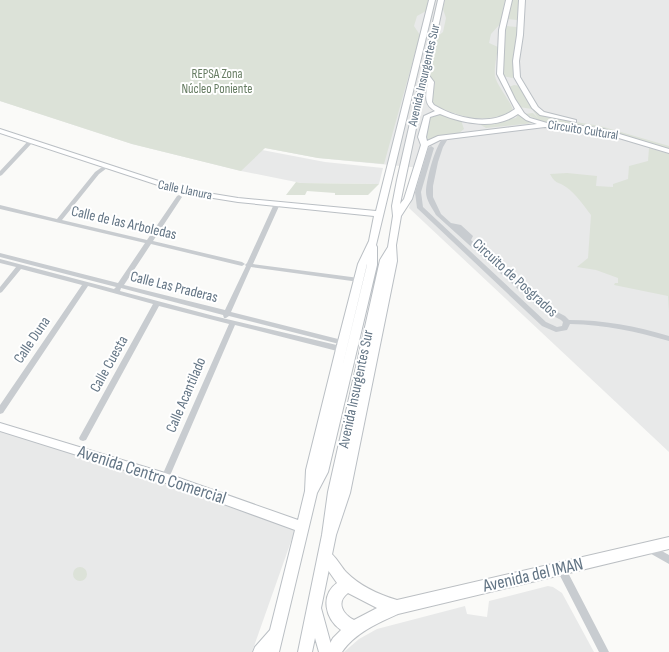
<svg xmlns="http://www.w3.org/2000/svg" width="669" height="652" viewBox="0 0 669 652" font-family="'Sofia Sans Condensed',sans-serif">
  <rect width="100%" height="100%" fill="#fafaf8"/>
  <!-- built -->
  <path fill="#e8e9e9" d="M0,0h669v452l-260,-244 12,-40 -103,-10 -53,-10 -3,2 63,12 58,6 -4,16 -78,-1 -60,-12 -109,-27 -132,-43z
    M0,430l111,35 184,65 -43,122h-252z
    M548,586l5,1 9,6 32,59h-250l15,-13 18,-10 88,-23 2,8 20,3 2,-16z"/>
  <!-- green -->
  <path fill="#dce2d8" d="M0,0h428l-2,11 -9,5 -3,10 6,9 -36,129 -66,-6 -53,-10 -24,23 -109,-27 -132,-43z
    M445,0h60l-5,24 -9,10 -2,9 9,4c-1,8 -4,20 -3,29 2,11 18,27 18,36 -34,12 -48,6 -80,-7l-2,-5 4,-16 -6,-8 8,-39 6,-5 3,-14 -3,-9z
    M511,0h8l-2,20 -10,-1z
    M506,26l11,1 2,2 -5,48 -2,1 -9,-2 -1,-3z
    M514,85l6,1 13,23 13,8 54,9 69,20v3l-76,-23 -50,-4 -18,-8 8,-1 5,5 -6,-9 -13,-2 -10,-20z
    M438,113l23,7 3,9 -6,5 -31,6 -2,-1 3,-22z
    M518,114l15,9 -47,5 -5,-3 1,-2 34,-5z
    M649,148l20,6v158l-1,-16 -54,-11 1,-2h3v-5l-22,-8 -19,-3 11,-9 3,-43c-7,-9 -15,-21 -25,-28 -8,-6 -10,-2 -16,-13l17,-1 30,3 -1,10 17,1v-3l15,-5 1,-13 19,-5z
    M296,182l5,1 78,1 -11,11h-33v-2l-28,-2 -2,4h-19z
    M73 574a7 7 0 1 1 14 0a7 7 0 1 1-14 0Z"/>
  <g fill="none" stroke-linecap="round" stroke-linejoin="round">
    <defs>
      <path id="secondary" d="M429,0h6l-59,245 1,2v18l-49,207 -11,21 -38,159h-26l2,-5 15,-17 25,-100 -132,-48 -163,-51v-8l165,50 133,47 7,-29 1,-21 30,-121 22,-85 11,-23 5,-25 -136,-14 -56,-9 -182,-60v-4l183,60 55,9 138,13zM367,264v1l-26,107z
        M438,0h6l-16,74 6,8 -2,20 2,3c24,14 57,22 81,4l-18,-35 2,-44 7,-30h6l-7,30 -2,44 12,25 9,14 6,5 17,5 22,1 34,5 66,20v4l-67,-20 -33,-5 -24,-1 -105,13 -12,6 -16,53 -11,17 -5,29 1,16 -47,232 -14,42 -15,73 12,44h-14l-4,-14 -3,14h-14l24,-117 6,-43 52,-232 8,-13 5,-31 -1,-10 5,-26zM426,81l2,1c-2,13 -5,22 7,29l-11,5 -6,21 3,8 -17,54 -4,5zM440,114c24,10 56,16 78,0l8,6 11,4 -99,12 -11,5 -1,-4 4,-20z
        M519,0h6l-2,35 -4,26 1,16 18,30 6,5 32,8v2l-36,-7 -8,-7 -18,-31 -1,-16 4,-26z"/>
      <path id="primary" d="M669,537v12l-271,65c-20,9 -43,19 -56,38h-17l8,-14 8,-8c-16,-11 -21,-35 -4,-47l-19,-27 2,-5 5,-2c9,4 14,15 21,23 14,14 31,22 51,28zM348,593l29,15 -23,12c-12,-6 -18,-18 -6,-27z"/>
    </defs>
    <!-- secondary casing -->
    <use href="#secondary" stroke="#babfc4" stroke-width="2"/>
    <!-- primary casing -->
    <use href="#primary" stroke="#bbbfc3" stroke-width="2"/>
    <!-- street -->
    <path fill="#c8ccd0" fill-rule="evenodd" d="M446,135l3,2 -6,10 -5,15 -5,24v11l8,17 10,9 10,2 12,11 -2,4 73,65 21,11 4,4c34,0 67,6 100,16v5c-35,-10 -62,-16 -99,-17l-3,6 -11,2 -14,-6 -125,-118 -2,-16 13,-44 3,-2 3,2 -13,44 2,15 123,115 11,5 5,-1 1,-4 -2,-2 -21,-11 -104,-94c-4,-7 -10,-15 -10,-23 0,-12 10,-51 20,-57z
      M31,139l2,1v2l-31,33 -2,1v-5l29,-31z
      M105,165l2,1v2l-8,6 -37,46 85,20 30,-44 2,-1 3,2 -29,44 89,21 3,2 -3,2 -91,-22 -27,41 101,25 21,-44 -1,-1 2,-2 27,-59 3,-2 3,2 -27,60 106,14 3,2 -3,2 -108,-15 -20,45 115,29 1,2 -1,2h-3l-114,-29 -3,2h-2l-1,-3 -102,-27 -1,3 94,25 127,30 4,3 -4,3 -106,-27 -66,153 -1,2 -3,1 -3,-1 -1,-2 68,-154 -70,-18 -73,134 -3,1 -3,-1 -1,-2 74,-134 -65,-18 -85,127 -3,1v-9l82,-120 -61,-16 -19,23 -2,1v-6l16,-20 -16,-4v-4l114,30 2,-2 -116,-30v-4l118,30 27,-40 -145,-34v-4l57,14 38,-47z
      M649,544l20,11v9l-23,-13 -2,-3 2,-3z
      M561,564l3,1 45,87h-10l-43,-84 2,-3z"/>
    <!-- secondary -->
    <use href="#secondary" fill="#fff" fill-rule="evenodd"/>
    <!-- primary -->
    <use href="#primary" fill="#fff" fill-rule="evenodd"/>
  </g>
  <g text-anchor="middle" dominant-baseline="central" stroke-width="4" stroke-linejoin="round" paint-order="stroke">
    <!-- far-park labels -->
    <g font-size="13" fill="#667c62" stroke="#fff">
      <text x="217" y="74">REPSA Zona<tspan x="217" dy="15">Núcleo Poniente</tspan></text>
    </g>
    <!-- far-street labels -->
    <g font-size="13" fill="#637585" stroke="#fff">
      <text transform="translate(424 75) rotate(-77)">Avenida Insurgentes Sur</text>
      <text transform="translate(583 130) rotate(9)">Circuito Cultural</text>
      <text transform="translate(185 190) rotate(12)">Calle Llanura</text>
    </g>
    <!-- street labels -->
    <g font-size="15" fill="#637585" stroke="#fff">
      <text transform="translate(124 223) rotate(13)">Calle de las Arboledas</text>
      <text transform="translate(515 278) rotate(42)">Circuito de Posgrados</text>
      <text transform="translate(174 287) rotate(14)">Calle Las Praderas</text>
      <text transform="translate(32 340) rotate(-56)">Calle Duna</text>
      <text transform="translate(109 364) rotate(-61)">Calle Cuesta</text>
      <text transform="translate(356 389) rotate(-78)">Avenida Insurgentes Sur</text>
      <text transform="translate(186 395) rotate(-67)">Calle Acantilado</text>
    </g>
    <!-- near-street labels -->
    <g font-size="18" fill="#637585" stroke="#fff">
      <text transform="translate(152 475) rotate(18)">Avenida Centro Comercial</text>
      <text transform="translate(533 575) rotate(-13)">Avenida del IMAN</text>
    </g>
  </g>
</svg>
